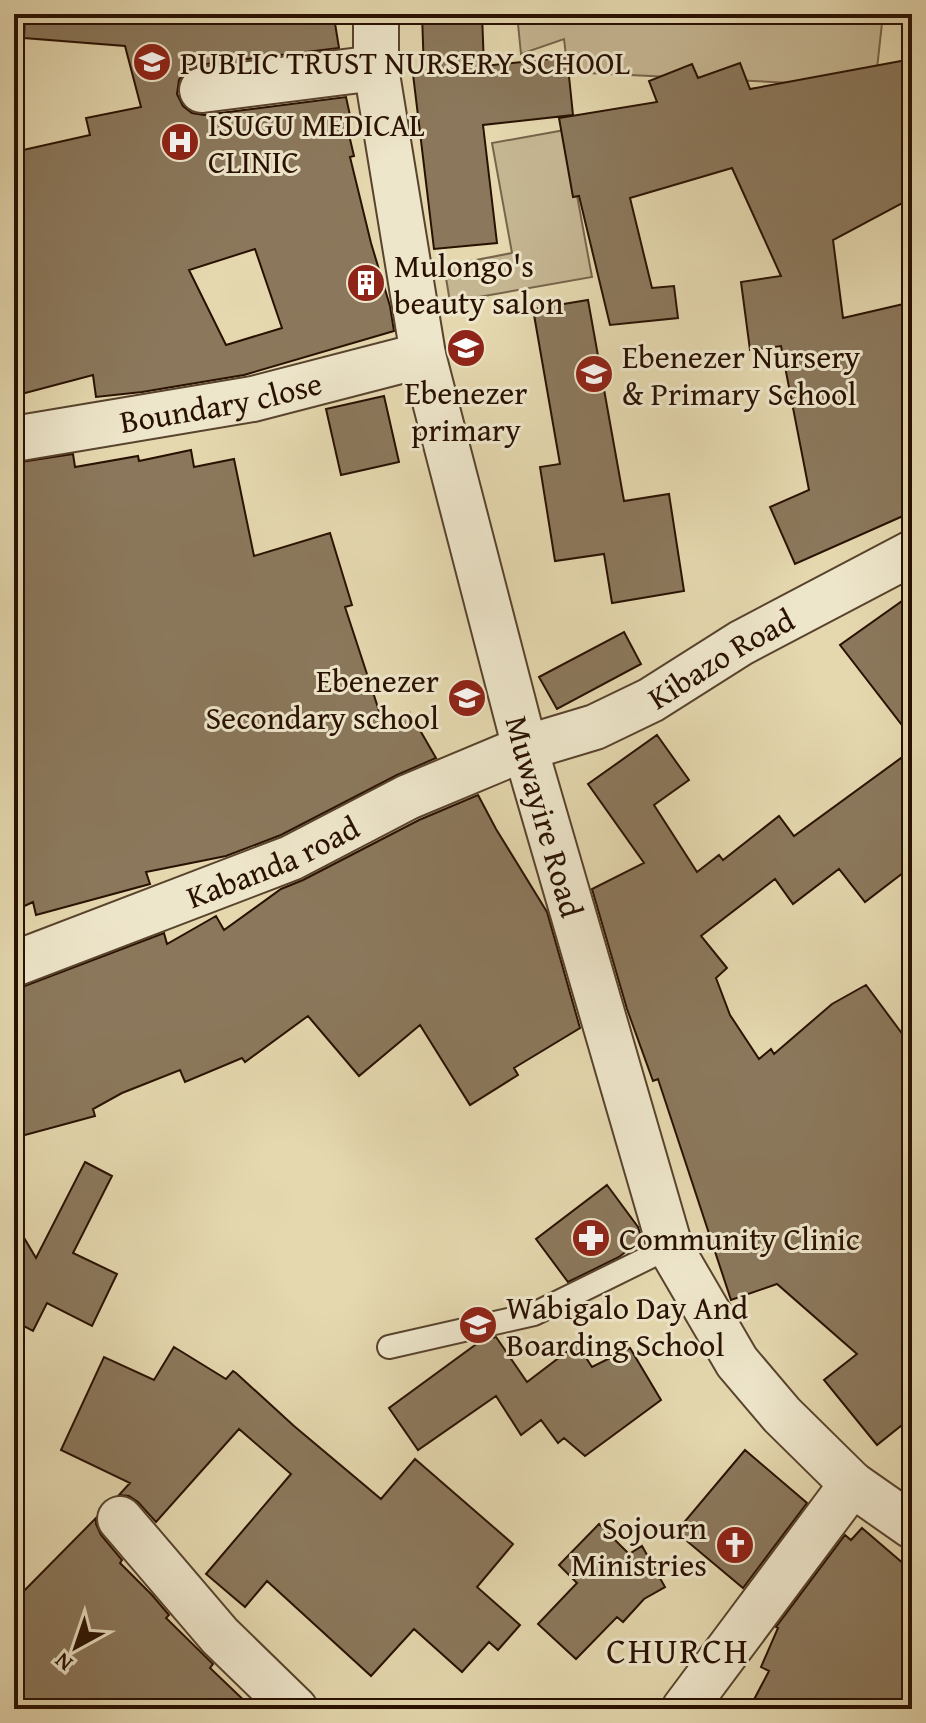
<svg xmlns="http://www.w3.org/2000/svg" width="926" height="1723" viewBox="0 0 926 1723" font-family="'Gentium Book Plus',serif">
  <rect width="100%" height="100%" fill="#e5d8af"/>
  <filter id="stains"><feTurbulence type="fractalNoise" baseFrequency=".0025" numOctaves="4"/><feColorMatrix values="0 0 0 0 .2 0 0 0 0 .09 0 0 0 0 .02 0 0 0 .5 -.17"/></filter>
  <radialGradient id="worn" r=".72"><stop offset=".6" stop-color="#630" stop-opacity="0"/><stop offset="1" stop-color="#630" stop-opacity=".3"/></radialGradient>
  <!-- green -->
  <path fill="#c5b692" stroke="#77644a" stroke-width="2" d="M517,14h366l-8,73 -307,-15 -4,-33 -43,15z
    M565,130l27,147 -142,25 -6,-36 68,-13 -20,-110z"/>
  <!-- building -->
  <path fill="#8b785c" stroke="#291102" stroke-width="2" fill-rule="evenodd" d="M25,14h294l1,4 14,-1 5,31 -141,17 -12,6 -7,9 -2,14 6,12 9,7 12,2 142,-18 5,23 -5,2 8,34 -4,1 21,86 19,63 4,25 -150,44 -102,17 -46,5 -3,-22 -79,21v-244l76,-17 -4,-17 55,-11 -16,-61 -101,-8zM255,249l27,79 -56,17 -37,-75z
    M422,14h60l2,52 83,-9 6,58 -90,10 14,118 -63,6 -21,-175 11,-2z
    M912,59v139l-79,42 10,78 69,-16v210l-117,52 -25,-57 39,-17 -28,-144 -31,4 -9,-68 40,-6 -49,-108 -102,30 22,90 22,-2 4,32 -68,7 -31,-129 -6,1 -14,-79 98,-16 -8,-21 43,-17 6,14 42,-15 10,26z
    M588,300l36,201 45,-7 15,97 -72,12 -8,-49 -49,7 -15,-94 20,-3 -27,-155z
    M384,396l15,66 -58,13 -15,-66z
    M191,450l3,17 40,-8 20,97 76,-23 22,72 -7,2 40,122 25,-16 26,45 -39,17 -116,60 -55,21 -80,16 4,12 -114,31 -3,-13 -19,9v-448l59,-9 2,13 63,-11 1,5z
    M912,594v144l-72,-93z
    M624,632l17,32 -84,45 -18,-32z
    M657,735l32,45 -35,25 43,67 22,-17 4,5 56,-44 15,20 118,-86v116l-47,36 -26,-33 -46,35 -18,-25 -74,57 26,32 -11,10 14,37 29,44 12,-10 3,5 58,-50 34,-19 46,62v370l-35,28 -53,-65 33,-26 -80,-70 -46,16 -73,-221 -5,2 -26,-72 -35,-120 52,-26 -56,-79z
    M478,795l18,34 51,83 33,116 -66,40 4,7 -48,30 -50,-80 -61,51 -51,-60 -63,46 -3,-4 -57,24 -5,-12 -58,23 -29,16 2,7 -81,22v-148l150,-57 3,11 49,-28 8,14 57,-41 22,-9 116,-60z
    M85,1162l27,14 -39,77 44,21 -25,52 -45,-23 -14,28 -19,-10v-19l6,-12 -6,-3v-66l22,37z
    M607,1185l31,42 4,12 -23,18 -51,25 -32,-43z
    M496,1337l31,45 50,-38 15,23 38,-19 31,52 -76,56 -21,-18 -6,5 -17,-23 -20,15 -25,-39 -78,54 -29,-42 93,-68z
    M174,1347l52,32 7,-8 3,2 58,53 87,73 34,-40 98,85 -36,43 43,38 -22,25 -9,-8 -27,30 -48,-43 -43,47 -104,-95 -22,26 -39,-33 85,-100 -52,-45 -83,93 -18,-20 -9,-6 -10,-1 11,-12 -69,-33 43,-93 50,23z
    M745,1450l62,53 -64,85 -67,-56z
    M96,1518v6l5,11 21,25 -2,3 32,32 17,20 -3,3 47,46 -3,4 43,41h-239v-108z
    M599,1524l30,30 13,-8 23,41 -21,12 -21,23 -6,-5 -41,42 -38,-35 39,-41 -18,-18z
    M862,1528l50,43v138h-163l20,-38 -8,-4 17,-39 -2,-1 69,-92 6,5z"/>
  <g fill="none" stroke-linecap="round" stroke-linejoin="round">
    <defs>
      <path id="lane" d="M389,1347l145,-33 136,-67"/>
      <g id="street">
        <path id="s1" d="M376,14v54l47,287 102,393 145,499 67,115 45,53 70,69 60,42"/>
        <path d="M202,90l174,-22"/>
        <path id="s2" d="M14,439l239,-40 170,-44"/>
        <path id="s3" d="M14,964l277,-106 117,-61 117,-49 70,-21 56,-27 90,-57 171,-90"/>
        <path d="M120,1519l100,117 75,73"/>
        <path d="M684,1709l168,-225"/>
      </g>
    </defs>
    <!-- lane casing -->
    <use href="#lane" stroke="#58432d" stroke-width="26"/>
    <!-- street casing -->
    <use href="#street" stroke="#58432d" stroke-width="48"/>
    <!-- lane -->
    <use href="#lane" stroke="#eee6cb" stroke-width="22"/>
    <!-- street -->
    <use href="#street" stroke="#eee6cb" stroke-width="44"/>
  </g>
  <!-- icons -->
  <defs>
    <symbol id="school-disc" viewBox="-11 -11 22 22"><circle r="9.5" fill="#8f2418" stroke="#eee6cb"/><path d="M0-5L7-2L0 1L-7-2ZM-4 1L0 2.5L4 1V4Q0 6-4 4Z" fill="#fff"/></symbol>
    <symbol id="hospital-disc" viewBox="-11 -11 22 22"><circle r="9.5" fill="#8f2418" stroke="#eee6cb"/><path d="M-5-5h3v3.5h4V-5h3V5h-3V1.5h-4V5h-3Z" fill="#fff"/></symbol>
    <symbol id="building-disc" viewBox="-11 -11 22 22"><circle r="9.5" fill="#8f2418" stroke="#eee6cb"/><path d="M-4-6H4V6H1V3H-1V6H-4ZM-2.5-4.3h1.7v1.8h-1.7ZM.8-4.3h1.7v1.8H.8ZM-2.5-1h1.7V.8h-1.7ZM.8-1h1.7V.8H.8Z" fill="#fff"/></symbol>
    <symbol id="pharmacy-disc" viewBox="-11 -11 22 22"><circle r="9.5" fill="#8f2418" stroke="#eee6cb"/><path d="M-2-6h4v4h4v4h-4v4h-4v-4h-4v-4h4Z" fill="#fff"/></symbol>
    <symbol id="church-disc" viewBox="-11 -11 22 22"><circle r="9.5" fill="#8f2418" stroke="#eee6cb"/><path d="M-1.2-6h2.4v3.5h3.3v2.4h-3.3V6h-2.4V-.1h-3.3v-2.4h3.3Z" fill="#fff"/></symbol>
  </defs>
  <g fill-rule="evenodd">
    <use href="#school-disc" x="130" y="40" width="44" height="44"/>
    <use href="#hospital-disc" x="158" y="120" width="44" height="44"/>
    <use href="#building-disc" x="344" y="261" width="44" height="44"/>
    <use href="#school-disc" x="444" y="326" width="44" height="44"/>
    <use href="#school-disc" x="572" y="352" width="44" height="44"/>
    <use href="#school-disc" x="445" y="676" width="44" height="44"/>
    <use href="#pharmacy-disc" x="569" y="1216" width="44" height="44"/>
    <use href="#school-disc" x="456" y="1303" width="44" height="44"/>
    <use href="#church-disc" x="713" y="1523" width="44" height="44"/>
  </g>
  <g text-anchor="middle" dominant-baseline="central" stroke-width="6" stroke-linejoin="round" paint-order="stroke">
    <!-- poi labels -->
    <g font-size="32" fill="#291102" stroke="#eee6cb" text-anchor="start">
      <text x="180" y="62">PUBLIC TRUST NURSERY SCHOOL</text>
      <text x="208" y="124">ISUGU MEDICAL<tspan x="208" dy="37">CLINIC</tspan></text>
      <text x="394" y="265">Mulongo's<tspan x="394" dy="37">beauty salon</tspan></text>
      <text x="622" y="356">Ebenezer Nursery<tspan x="622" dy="37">&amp; Primary School</tspan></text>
      <text x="466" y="392" text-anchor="middle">Ebenezer<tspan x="466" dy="37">primary</tspan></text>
      <text x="439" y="680" text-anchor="end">Ebenezer<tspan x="439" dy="37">Secondary school</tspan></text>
      <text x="619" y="1238">Community Clinic</text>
      <text x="506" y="1307">Wabigalo Day And<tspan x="506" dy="37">Boarding School</tspan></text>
      <text x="707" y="1527" text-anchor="end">Sojourn<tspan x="707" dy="37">Ministries</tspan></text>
    </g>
    <!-- street labels -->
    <g font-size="32" fill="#291102" stroke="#eee6cb">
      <text stroke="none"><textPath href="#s2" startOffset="210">Boundary close</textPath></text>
      <text stroke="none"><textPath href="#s3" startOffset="772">Kibazo Road</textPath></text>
      <text stroke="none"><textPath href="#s1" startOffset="822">Muwayire Road</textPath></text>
      <text stroke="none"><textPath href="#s3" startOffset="278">Kabanda road</textPath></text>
    </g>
    <!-- quarter labels -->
    <g font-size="36" letter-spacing="2" fill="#291102" stroke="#eee6cb">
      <text x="678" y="1649">CHURCH</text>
    </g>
  </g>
  <!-- margin -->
  <rect width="926" height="1723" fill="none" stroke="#e5d8af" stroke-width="48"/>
  <rect x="16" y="16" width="894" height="1691" fill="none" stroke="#291102" stroke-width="4"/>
  <rect x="24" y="24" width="878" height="1675" fill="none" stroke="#291102" stroke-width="2"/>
  <!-- north arrow -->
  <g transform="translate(76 1647) rotate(220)" stroke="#eee6cb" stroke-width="6" paint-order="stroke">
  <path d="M0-6L14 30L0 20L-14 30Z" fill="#291102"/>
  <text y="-12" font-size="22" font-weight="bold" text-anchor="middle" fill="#291102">N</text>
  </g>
  <rect width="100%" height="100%" filter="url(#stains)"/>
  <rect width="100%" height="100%" fill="url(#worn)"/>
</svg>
